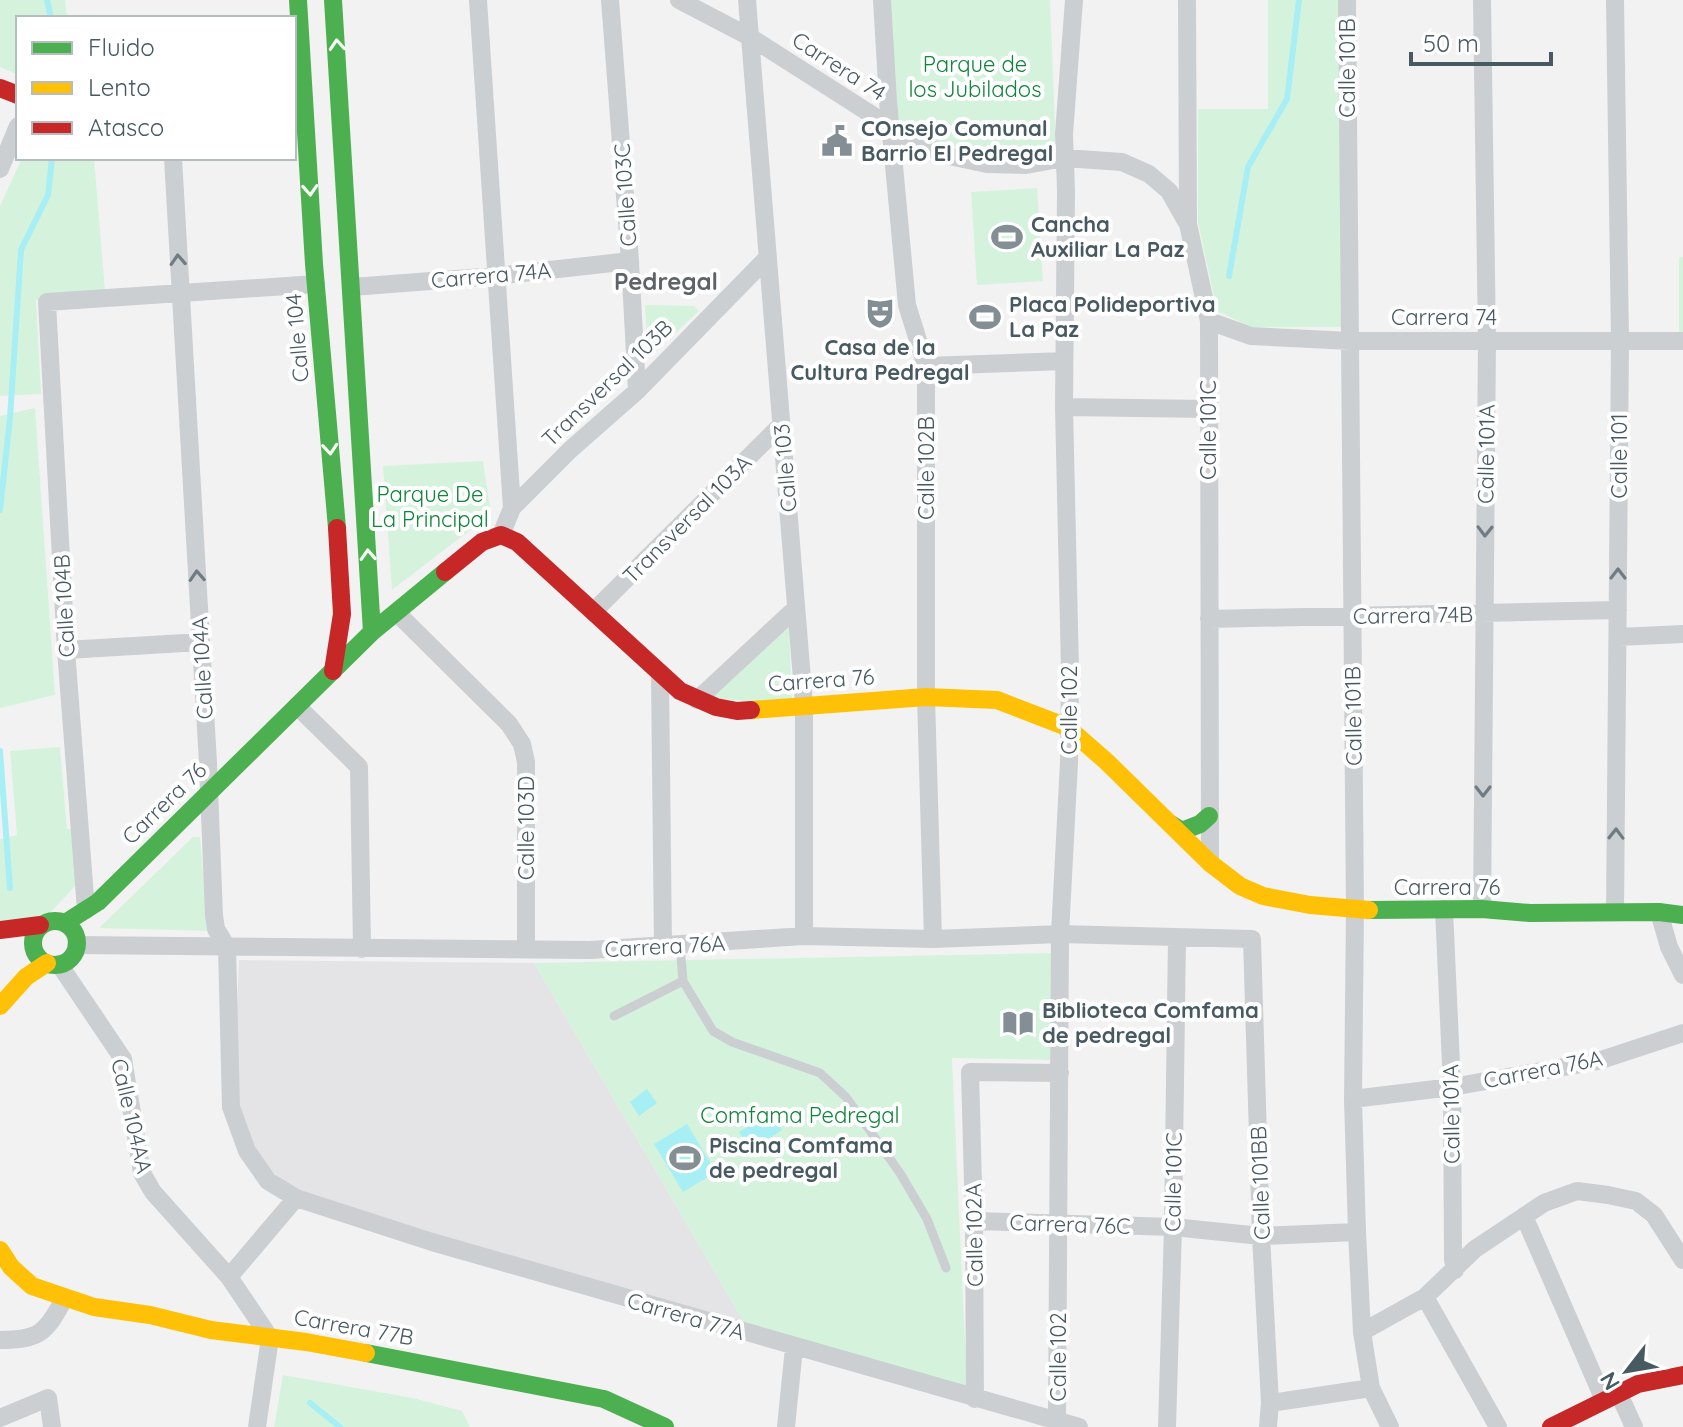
<svg xmlns="http://www.w3.org/2000/svg" width="1683" height="1427" viewBox="0 0 1683 1427" font-family="Quicksand,sans-serif">
  <rect width="100%" height="100%" fill="#f3f2f2"/>
  <!-- education -->
  <path fill="#e4e3e5" d="M239,960l295,3 211,361 -386,-109 -66,-27 -22,-17 -14,-20 -10,-18 -7,-26 -4,-74z"/>
  <!-- green -->
  <path fill="#d5f3dc" d="M0,0h65l2,18h-49v57l-18,-8z
    M889,0h161l6,153 -60,5 -32,-1 -66,-31z
    M1268,0h71l2,327h-90l-34,-16 -19,-89v-113h70z
    M22,158h72l11,133 -69,9 5,94 -41,2v-190z
    M1037,188l6,93 -66,4 -6,-93z
    M1679,257h4v76h-4z
    M645,305l49,1 5,5 -51,48z
    M35,408l20,287 -55,13v-292z
    M483,461l8,53 -99,76 -9,-124z
    M789,622l3,84 -87,-9z
    M60,747l7,82h5l9,51 -37,39 -44,2v-82l17,-4 -7,-84z
    M193,837h7l8,94 -109,-3z
    M1059,953l3,107 -110,-2 15,329 -222,-63 -211,-361z
    M283,1375l130,23 49,13 8,16h-196z"/>
  <!-- water -->
  <path fill="#a7eff4" d="M647,1089l10,14 -18,13 -9,-14z
    M771,1112l11,18 -31,20 -12,-18z
    M687,1124l29,48 -33,20 -29,-48z"/>
  <g fill="none" stroke-linecap="round" stroke-linejoin="round">
    <!-- stream -->
    <path stroke="#a7eff4" stroke-width="6" d="M47,0l4,18
      M1229,276l19,-109 39,-68 12,-99
      M0,510l10,-92 11,-168 27,-55 4,-37
      M0,751l10,137
      M310,1403l30,24"/>
    <!-- lane -->
    <path stroke="#cbcfd2" stroke-width="9" d="M680,945l3,36 30,50 19,11 88,31 26,24 54,76 27,46 19,49
      M614,1016l69,-35"/>
    <!-- street -->
    <path stroke="#cbcfd2" stroke-width="18" d="M478,0l34,508
      M610,0l20,261 7,130
      M679,0l71,37 163,104 36,15 38,8 39,1 38,-7 58,4 27,12 20,17 17,30
      M747,0l57,704v232
      M882,0l6,101 19,204 19,61v331l7,242
      M1187,0l1,224 21,97 1,542
      M1347,0l8,910 -2,189 4,133 5,100 9,56 19,39
      M173,158l35,605 6,152 2,14 11,18 4,160 16,44 21,30 28,17 136,44 647,185
      M0,169l18,-43
      M352,287l144,-11 134,-15
      M1209,321l42,15 99,5h333
      M926,366l138,-5
      M1064,407l144,2
      M501,535l11,-27 58,-58 67,-59 131,-134
      M593,612l188,-187
      M397,613l112,111 13,20 4,18v187
      M1209,619l409,-9
      M1618,637l65,-3
      M66,650l135,-8
      M660,675l3,272
      M697,700l99,-92
      M297,706l62,61 3,182
      M1444,909l8,178 1,173 2,10
      M1482,909l5,-568 -5,-341
      M86,910l-20,-260 -19,-348 269,-18
      M1615,912l5,-571 -5,-341
      M1659,912l10,35 14,28
      M76,945l514,5 214,-14 129,3 127,-5 192,5 9,297 9,167 -2,24
      M59,964l64,95 19,114 11,19 76,85 41,61 -13,89
      M1353,1099l99,-12 146,-26 85,-28
      M1524,1216l80,184
      M974,1221l199,6 88,9 96,-4
      M229,1277l67,-79
      M1425,1297l73,130
      M1362,1332l63,-35 50,-48 69,-46 33,-12 31,4 28,6 18,14 29,45
      M0,1340c39,0 46,-7 64,-41
      M1619,1394l15,33
      M975,1399l-1,-178 -4,-149 90,1
      M1270,1403l101,-15
      M0,1418l48,-20 4,29
      M1057,1420l3,-486 9,-172 1,-92 -6,-263 2,-216 -2,-57 10,-134
      M786,1427l8,-79
      M1167,1427l6,-200 4,-290"/>
    <!-- fast -->
    <path stroke="#4caf50" stroke-width="18" d="M298,0l16,264 23,264
      M333,0l39,632
      M1171,824l11,7 18,-7 9,-8
      M1369,910l113,-1 48,4 129,-1 24,3
      M33 943a22 22 0 1 1 44 0a22 22 0 1 1-44 0Z
      M65,923l33,-21 274,-270 73,-60
      M366,1353l238,46 61,28"/>
    <!-- slow -->
    <path stroke="#ffc107" stroke-width="18" d="M751,710l175,-13 71,3 70,27 40,35 103,101 30,23 23,10 47,9 59,5
      M0,1006l26,-29 21,-14
      M0,1250l11,17 21,19 62,21 56,8 61,15 95,12 60,11"/>
    <!-- jam -->
    <path stroke="#c62828" stroke-width="18" d="M0,88l18,7
      M445,572l37,-30 19,-7 16,7 163,149 36,16 21,4 14,-1
      M333,671l9,-57 -5,-86
      M0,930l40,-5
      M1551,1427l87,-43 45,-9"/>
  </g>
  <!-- one-way arrows -->
  <defs><path id="oneway-chevron" d="M-2-3.5L2.5 0L-2 3.5" fill="none" stroke-width="1.6" stroke-linecap="round" stroke-linejoin="round" transform="scale(2)"/></defs>
  <g stroke="#f6fbf6">
    <use href="#oneway-chevron" transform="translate(337 45) rotate(-94)"/>
    <use href="#oneway-chevron" transform="translate(310 190) rotate(87)"/>
    <use href="#oneway-chevron" transform="translate(330 449) rotate(85)"/>
    <use href="#oneway-chevron" transform="translate(368 555) rotate(-93)"/>
  </g>
  <g stroke="#6f7c83">
    <use href="#oneway-chevron" transform="translate(178 260) rotate(-93)"/>
    <use href="#oneway-chevron" transform="translate(1485 531) rotate(91)"/>
    <use href="#oneway-chevron" transform="translate(1618 574) rotate(-90)"/>
    <use href="#oneway-chevron" transform="translate(197 576) rotate(-93)"/>
    <use href="#oneway-chevron" transform="translate(1483 791) rotate(90)"/>
    <use href="#oneway-chevron" transform="translate(1616 834) rotate(-89)"/>
  </g>
  <!-- icons -->
  <defs>
    <symbol id="civic-bare" viewBox="-9 -9 18 18"><path d="M-.6-6.5H3V-4.5H.6V-3L4-1V1h2V6H-6V1h2V-1L-.6-3ZM-1.2 2.5V6h2.4V2.5Z" fill="#838f94" stroke="#fff" stroke-width="2.5" paint-order="stroke"/></symbol>
    <symbol id="stadium-bare" viewBox="-9 -9 18 18"><path d="M0-5a6.5 5 0 1 0 0 10a6.5 5 0 1 0 0-10ZM-3.5-1.8h7v3.6h-7Z" fill="#838f94" stroke="#fff" stroke-width="2.5" paint-order="stroke"/></symbol>
    <symbol id="theatre-bare" viewBox="-9 -9 18 18"><path d="M-5-5.5Q0-4 5-5.5V0Q5 5 0 6Q-5 5-5 0ZM-3.3-2.5H-1v1.5H-3.3ZM1-2.5H3.3v1.5H1ZM-2.8 1Q0 5.5 2.8 1Z" fill="#838f94" stroke="#fff" stroke-width="2.5" paint-order="stroke"/></symbol>
    <symbol id="library-bare" viewBox="-9 -9 18 18"><path d="M-6-4Q-3-5.5-.7-3.5V5Q-3 3-6 4ZM6-4Q3-5.5 .7-3.5V5Q3 3 6 4Z" fill="#838f94" stroke="#fff" stroke-width="2.5" paint-order="stroke"/></symbol>
  </defs>
  <g fill-rule="evenodd">
    <use href="#civic-bare" x="815" y="119" width="44" height="44"/>
    <use href="#stadium-bare" x="985" y="215" width="44" height="44"/>
    <use href="#theatre-bare" x="858" y="291" width="44" height="44"/>
    <use href="#stadium-bare" x="963" y="295" width="44" height="44"/>
    <use href="#library-bare" x="996" y="1001" width="44" height="44"/>
    <use href="#stadium-bare" x="663" y="1136" width="44" height="44"/>
  </g>
  <g text-anchor="middle" dominant-baseline="central" stroke-width="8" stroke-linejoin="round" paint-order="stroke">
    <!-- park labels -->
    <g font-size="22" fill="#0e8639" stroke="#fff">
      <text x="975" y="64">Parque de<tspan x="975" dy="25">los Jubilados</tspan></text>
      <text x="430" y="494">Parque De<tspan x="430" dy="25">La Principal</tspan></text>
      <text x="800" y="1115">Comfama Pedregal</text>
    </g>
    <!-- street labels -->
    <g font-size="22" fill="#475961" stroke="#fff">
      <text transform="translate(839 66) rotate(33)">Carrera 74</text>
      <text transform="translate(1347 68) rotate(-90)">Calle 101B</text>
      <text transform="translate(625 195) rotate(-94)">Calle 103C</text>
      <text transform="translate(491 275) rotate(-5)">Carrera 74A</text>
      <text x="1444" y="317">Carrera 74</text>
      <text transform="translate(297 338) rotate(-95)">Calle 104</text>
      <text transform="translate(607 383) rotate(-44)">Transversal 103B</text>
      <text transform="translate(1208 430) rotate(-90)">Calle 101C</text>
      <text transform="translate(1486 454) rotate(-89)">Calle 101A</text>
      <text transform="translate(1619 456) rotate(-90)">Calle 101</text>
      <text transform="translate(785 468) rotate(-95)">Calle 103</text>
      <text transform="translate(926 468) rotate(-90)">Calle 102B</text>
      <text transform="translate(687 519) rotate(-45)">Transversal 103A</text>
      <text transform="translate(64 606) rotate(-93)">Calle 104B</text>
      <text transform="translate(1413 615) rotate(-1)">Carrera 74B</text>
      <text transform="translate(202 668) rotate(-93)">Calle 104A</text>
      <text transform="translate(821 680) rotate(-4)">Carrera 76</text>
      <text transform="translate(1069 710) rotate(-90)">Calle 102</text>
      <text transform="translate(1353 716) rotate(-91)">Calle 101B</text>
      <text transform="translate(164 803) rotate(-44)">Carrera 76</text>
      <text transform="translate(526 828) rotate(-90)">Calle 103D</text>
      <text x="1447" y="887">Carrera 76</text>
      <text transform="translate(665 946) rotate(-3)">Carrera 76A</text>
      <text transform="translate(1543 1069) rotate(-11)">Carrera 76A</text>
      <text transform="translate(1451 1114) rotate(-91)">Calle 101A</text>
      <text transform="translate(132 1116) rotate(77)">Calle 104AA</text>
      <text transform="translate(1173 1182) rotate(-89)">Calle 101C</text>
      <text transform="translate(1260 1183) rotate(-92)">Calle 101BB</text>
      <text transform="translate(1070 1224) rotate(2)">Carrera 76C</text>
      <text transform="translate(974 1235) rotate(-91)">Calle 102A</text>
      <text transform="translate(686 1316) rotate(16)">Carrera 77A</text>
      <text transform="translate(354 1327) rotate(10)">Carrera 77B</text>
      <text transform="translate(1058 1357) rotate(-90)">Calle 102</text>
    </g>
    <!-- poi labels -->
    <g font-size="22" font-weight="bold" fill="#475961" stroke="#fff" text-anchor="start">
      <text x="861" y="128">COnsejo Comunal<tspan x="861" dy="25">Barrio El Pedregal</tspan></text>
      <text x="1031" y="224">Cancha<tspan x="1031" dy="25">Auxiliar La Paz</tspan></text>
      <text x="1009" y="304">Placa Polideportiva<tspan x="1009" dy="25">La Paz</tspan></text>
      <text x="880" y="347" text-anchor="middle">Casa de la<tspan x="880" dy="25">Cultura Pedregal</tspan></text>
      <text x="1042" y="1010">Biblioteca Comfama<tspan x="1042" dy="25">de pedregal</tspan></text>
      <text x="709" y="1145">Piscina Comfama<tspan x="709" dy="25">de pedregal</tspan></text>
    </g>
    <!-- neighbourhood labels -->
    <g font-size="24" font-weight="bold" fill="#5d6367" stroke="#fff">
      <text x="666" y="281">Pedregal</text>
    </g>
  </g>
  <!-- legend -->
  <rect x="16" y="16" width="280" height="144" fill="#ffffff" stroke="#b5bdc0" stroke-width="2"/>
  <rect x="32" y="42" width="40" height="12" fill="#4caf50" stroke="#b5bdc0" stroke-width="2"/>
  <text x="88" y="56" font-size="24" fill="#475961">Fluido</text>
  <rect x="32" y="82" width="40" height="12" fill="#ffc107" stroke="#b5bdc0" stroke-width="2"/>
  <text x="88" y="96" font-size="24" fill="#475961">Lento</text>
  <rect x="32" y="122" width="40" height="12" fill="#c62828" stroke="#b5bdc0" stroke-width="2"/>
  <text x="88" y="136" font-size="24" fill="#475961">Atasco</text>
  <!-- north arrow -->
  <g transform="translate(1627 1371) rotate(239)" stroke="#ffffff" stroke-width="6" paint-order="stroke">
  <path d="M0-6L14 30L0 20L-14 30Z" fill="#475961"/>
  <text y="-12" font-size="22" font-weight="bold" text-anchor="middle" fill="#475961">N</text>
  </g>
  <!-- scale -->
  <path d="M1411 52v12h140v-12" fill="none" stroke="#475961" stroke-width="4"/>
  <text x="1423" y="52" font-size="24" fill="#475961" stroke="#ffffff" stroke-width="6" paint-order="stroke">50 m</text>
</svg>
